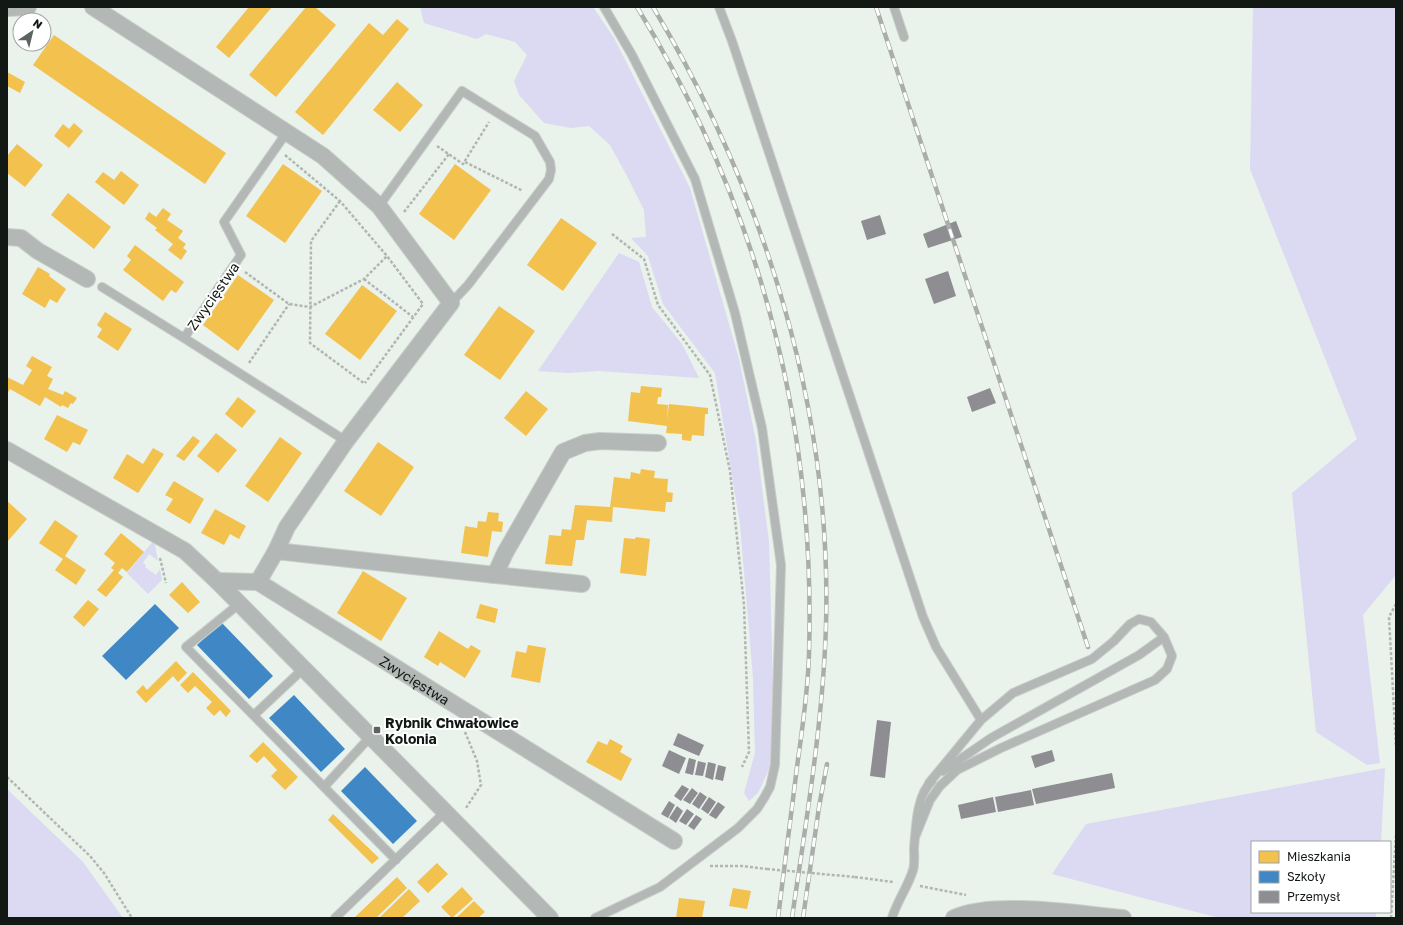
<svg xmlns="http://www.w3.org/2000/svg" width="1403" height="925" viewBox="0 0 1403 925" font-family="'Golos Text',sans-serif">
  <rect width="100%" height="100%" fill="#e9f2eb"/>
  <!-- green -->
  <path fill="#dcd9f2" d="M420,7h173l21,31 76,150 49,171 17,82 13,101 6,214 -17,37 -9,8 -5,-8 11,-40 -2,-75 -13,-154 -25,-151 -52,-69 -15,-48 -17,-18 15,-1 -2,-27 -17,-34 -17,-31 -21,-19 -18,2 -27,-5 -25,-28 -5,-14 13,-26 -12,-13 -29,-8 -9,5 -53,-16z
    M1253,7h143v568l-33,40 17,148 -13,2 -51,-33 -24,-239 65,-54 -107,-270z
    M619,253l20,9 13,45 30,37 17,34 -100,-7 -31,2 -30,-2z
    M154,540l4,21 -9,-7 -6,9 3,2 -1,2 11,8 4,-6 2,11 -14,14 -21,-21z
    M1385,768l-4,74h-129v70h124v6h-157l-167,-44 34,-50z
    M7,789l76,73 40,56h-116z"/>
  <!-- homes -->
  <path fill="#f2c14e" d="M249,7h23l-43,51 -13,-11z
    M306,7h9l21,18 -60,72 -27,-22z
    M397,19l12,10 -86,106 -28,-23 74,-89 14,12z
    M54,35l172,118 -21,31 -172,-119z
    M7,72l18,10 -5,11 -13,-7z
    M397,82l26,23 -23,27 -27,-22z
    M74,123l9,8 -14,17 -15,-12 9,-12 6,5z
    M17,144l26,21 -18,22 -18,-14v-17z
    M283,164l39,27 -37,52 -39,-27z
    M455,164l36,26 -37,50 -35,-26z
    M121,171l18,14 -15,20 -29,-23 8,-10 11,8z
    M68,193l43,34 -17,22 -43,-34z
    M163,208l8,6 -4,6 16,11 -5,7 8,6 -3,4 4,3 -6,9 -13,-10 5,-6 -18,-14 2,-2 -12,-9 4,-7 7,5z
    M561,218l36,25 -34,48 -36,-26z
    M135,245l49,37 -8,11 -5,-3 -8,11 -40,-31 8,-10 -4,-4z
    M38,267l12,7 -1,2 17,13 -9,14 -7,-4 -5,9 -23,-14z
    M238,275l36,25 -36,51 -35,-26z
    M362,285l35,26 -37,49 -35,-26z
    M499,306l36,25 -35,49 -36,-25z
    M105,312l27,17 -14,22 -21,-14 5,-8 -5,-4z
    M32,356l20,11 -5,9 6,3 -5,10 15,6 2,-4 12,7 -4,6 -2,-1 -3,5 -6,-3 -1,2 -16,-10 -5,9 -30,-17 -3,5v-17l16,8 9,-15 -6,-4z
    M641,386l21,2 -1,9h-3l-1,7 11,1 -1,15 2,-16 39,4v6h-3l-1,22 -12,-1 -1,6 -9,-1v-6l-16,-1 1,-7 -39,-5 3,-29 9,1z
    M526,391l22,18 -22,27 -22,-18z
    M238,397l18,14 -14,17 -17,-14z
    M57,415l31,15 -8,15 -7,-3 -6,10 -23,-13z
    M216,433l21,17 -19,23 -21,-17z
    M193,436l7,5 -16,20 -8,-5z
    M280,437l22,16 -34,49 -23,-16z
    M378,442l36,25 -33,49 -37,-25z
    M153,448l11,6 -26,39 -25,-15 14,-24 16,10z
    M641,469l14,2 -1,7 14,1 -1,13 6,1 -1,9h-6l-1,10 -52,-5 -1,15 -25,-2 -3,20h-8l-4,26 -27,-2 4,-29 12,1 1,-7 9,1 4,-25 35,2 4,-30 16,2 1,-7 9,2z
    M174,481l30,18 -14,25 -24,-14 7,-11 -8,-4z
    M7,501l20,18 -20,23z
    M215,509l31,17 -7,13 -9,-5 -6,11 -23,-12z
    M488,512l11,1 -1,8 5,1 -1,10 -10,-1 -4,26 -27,-4 4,-27 12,2 1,-7 8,1z
    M55,520l23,16 -13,20 21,14 -10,15 -21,-15 8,-11 -24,-16z
    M121,533l23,19 -17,20 -5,-4 -4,5 5,4 -17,20 -9,-7 17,-20 -3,-2 4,-5 -11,-9z
    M636,537l14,2 -4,37 -26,-3 4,-35 11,1z
    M363,571l44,27 -26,43 -44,-28z
    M182,582l18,20 -12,11 -19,-18z
    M88,600l11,9 -15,18 -11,-10z
    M480,604l18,5 -3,14 -19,-5z
    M439,631l29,18 3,-4 10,6 -16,27 -25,-16 -2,4 -14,-9z
    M528,645l18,3 -6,35 -29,-6 5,-26 10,2z
    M176,661l11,12 -9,9 -5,-6 -27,27 -10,-11 7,-7 4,5z
    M193,672l38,39 -5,6 -6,-7 -6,6 -8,-8 6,-6 -17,-16 -7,7 -8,-8z
    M610,739l13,7 -3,6 12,7 -11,22 -35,-19 12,-21 9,4z
    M263,742l35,35 -13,13 -14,-14 6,-6 -13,-14 -7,7 -8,-7z
    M333,814l46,44 -7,6 -44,-44z
    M437,863l11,11 -20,19 -11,-11z
    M397,877l10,11 -31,30h-22z
    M462,887l11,12 -21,19 -11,-11z
    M733,888l18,3 -4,18 -18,-3z
    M409,889l11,12 -18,17h-23z
    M679,898l26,3 -3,17h-26z
    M474,901l11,11 -7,6h-22z"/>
  <!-- schools -->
  <path fill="#3f88c5" d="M155,604l24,24 -53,52 -24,-24z
    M221,622l52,54 -24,23 -52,-54z
    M294,695l51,54 -24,23 -52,-54z
    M365,767l52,54 -24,23 -52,-53z"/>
  <!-- industry -->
  <path fill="#8d8d92" d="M880,215l6,19 -19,6 -6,-19z
    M956,221l6,16 -34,11 -5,-14z
    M948,271l8,25 -22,8 -9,-25z
    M990,388l6,15 -24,9 -5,-15z
    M877,720l14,2 -6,56 -15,-2z
    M678,733l26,12 -5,11 -26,-11z
    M669,750l17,8 -7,16 -17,-8z
    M1052,750l3,11 -20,7 -4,-12z
    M689,758l7,2 -3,15 -8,-2z
    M698,761l8,2 -3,13 -8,-1z
    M708,762l8,2 -3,16 -8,-3z
    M718,765l8,2 -3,14 -8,-2z
    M1112,773l3,15 -79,16 -4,-15z
    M682,785l7,4 -8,12 -7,-5z
    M692,788l6,5 -8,11 -7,-4z
    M1031,790l3,15 -36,7 -3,-15z
    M700,792l7,5 -8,12 -7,-5z
    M709,797l7,5 -8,12 -7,-5z
    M993,797l3,15 -35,7 -3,-14z
    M669,801l6,4 -7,13 -7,-4z
    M718,802l7,5 -9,12 -7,-4z
    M677,806l6,5 -7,12 -7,-5z
    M687,809l7,5 -8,11 -7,-4z
    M696,815l6,4 -8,11 -6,-4z"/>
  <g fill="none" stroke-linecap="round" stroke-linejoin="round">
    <defs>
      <path id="service" d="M719,7l13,34 191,576 13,30 45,73 -52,63
        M894,7l10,30
        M287,132l-63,90 17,33 -57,83 162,103
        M379,206l83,-115 73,45 15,26 1,8 -2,9 -81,106 -17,18
        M102,287l82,51
        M239,604l-53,43 210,213
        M254,715l49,-46
        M943,771l48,-33 148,-83 25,-18
        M324,787l47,-51
        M915,837l15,-37 10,-14 17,-16 44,-22 154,-68 12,-11 5,-13 -8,-19 -13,-15 -12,-3 -9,5 -16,17 -22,18 -79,34 -32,27
        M335,918l111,-107
        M595,918l65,-31 78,-59 19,-19 7,-11 6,-11 5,-22 6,-200 -19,-137 -27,-115 -40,-134 -63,-124 -28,-48
        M892,918c5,-17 16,-31 21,-48 2,-6 1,-15 1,-22 2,-19 2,-53 18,-67"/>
      <g id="minor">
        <path d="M93,7l230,149 56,50 72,97 -105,138 -59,86 -11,24 -18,31"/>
        <path d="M7,8l21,-1"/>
        <path d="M7,237l14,1 17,13 49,28"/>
        <path d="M7,450l178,101 32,30 333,337"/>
        <path d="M276,551l219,24"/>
        <path id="s1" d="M217,581l41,1 416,259"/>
        <path d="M582,584l-87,-9 10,-22 58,-101 22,-9 15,-2 58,2"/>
        <path d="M954,918c40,-18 123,-4 169,0"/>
      </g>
    </defs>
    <!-- service casing -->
    <use href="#service" stroke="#c7cec9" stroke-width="10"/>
    <!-- minor casing -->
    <use href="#minor" stroke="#c7cec9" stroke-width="18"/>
    <!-- path -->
    <path stroke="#b1b6b2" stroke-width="2.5" stroke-dasharray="3 2" stroke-linecap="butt" d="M437,146l26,18 26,-42
      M285,155l55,46 47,55
      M465,162l58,29
      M340,201l-29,40 -1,102 55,41
      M404,212l45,-58
      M612,234l32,25 14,46 52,70 20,96 14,134 5,147 -7,15
      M245,272l44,32 21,3 54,-28 23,-23 36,48 -58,79
      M364,279l49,38
      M249,363l40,-59
      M160,558l6,25
      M1396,604l-7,13 7,129
      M465,732l12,29 4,24 -15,23
      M7,777l83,79 14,17 28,45
      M710,866h32l25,3
      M855,877l38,5
      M920,886l46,9
      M1391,918l5,-83"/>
    <!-- service -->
    <use href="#service" stroke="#b3b7b5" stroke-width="8"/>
    <!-- minor -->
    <use href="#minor" stroke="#b3b7b5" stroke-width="16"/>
    <defs>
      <path id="rail" d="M637,7c121,198 179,415 172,647 -1,38 -7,76 -12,113 -6,51 -13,101 -19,151
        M653,7c111,185 179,401 173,618 -3,98 -20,196 -34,293
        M876,7l212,640
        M803,918l16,-111 8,-43"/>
    </defs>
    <!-- rail casing -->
    <use href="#rail" stroke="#aaaeaa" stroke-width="4.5"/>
    <!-- rail -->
    <use href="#rail" stroke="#fff" stroke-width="3" stroke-dasharray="9" stroke-linecap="butt"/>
    <!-- path-bridge -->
    <path stroke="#b1b6b2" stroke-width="2.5" stroke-dasharray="3 2" stroke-linecap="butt" d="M767,869l88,8"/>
  </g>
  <!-- markers -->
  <rect fill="#5d645f" stroke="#fff" stroke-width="1.5" x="373" y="726" width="8" height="8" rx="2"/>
  <g text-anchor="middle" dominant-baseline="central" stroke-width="4" stroke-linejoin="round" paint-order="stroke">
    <!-- street labels -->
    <g font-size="14" fill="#121814" stroke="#fff">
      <text transform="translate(213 296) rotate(-55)">Zwycięstwa</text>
      <text stroke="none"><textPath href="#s1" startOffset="226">Zwycięstwa</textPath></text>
    </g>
    <!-- poi labels -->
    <g font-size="14" font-weight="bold" fill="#121814" stroke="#fff" text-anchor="start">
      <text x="385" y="722">Rybnik Chwałowice<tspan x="385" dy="16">Kolonia</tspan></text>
    </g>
  </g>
  <!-- border -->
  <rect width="1403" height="925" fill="none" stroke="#121814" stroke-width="16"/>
  <!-- legend -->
  <rect x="1251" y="841" width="140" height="72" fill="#ffffff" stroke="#a0a3a1"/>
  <rect x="1259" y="851" width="20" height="12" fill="#f2c14e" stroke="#a0a3a1"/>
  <text x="1287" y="861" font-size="12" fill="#121814">Mieszkania</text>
  <rect x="1259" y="871" width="20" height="12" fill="#3f88c5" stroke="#a0a3a1"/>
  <text x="1287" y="881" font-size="12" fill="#121814">Szkoły</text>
  <rect x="1259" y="891" width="20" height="12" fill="#8d8d92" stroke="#a0a3a1"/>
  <text x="1287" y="901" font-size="12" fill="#121814">Przemysł</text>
  <!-- north arrow -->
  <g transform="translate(32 32) rotate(35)"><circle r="19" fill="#ffffff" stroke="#a0a3a1"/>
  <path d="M0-3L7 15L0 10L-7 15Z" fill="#5d645f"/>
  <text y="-6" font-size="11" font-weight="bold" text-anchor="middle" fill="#121814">N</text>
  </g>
</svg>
